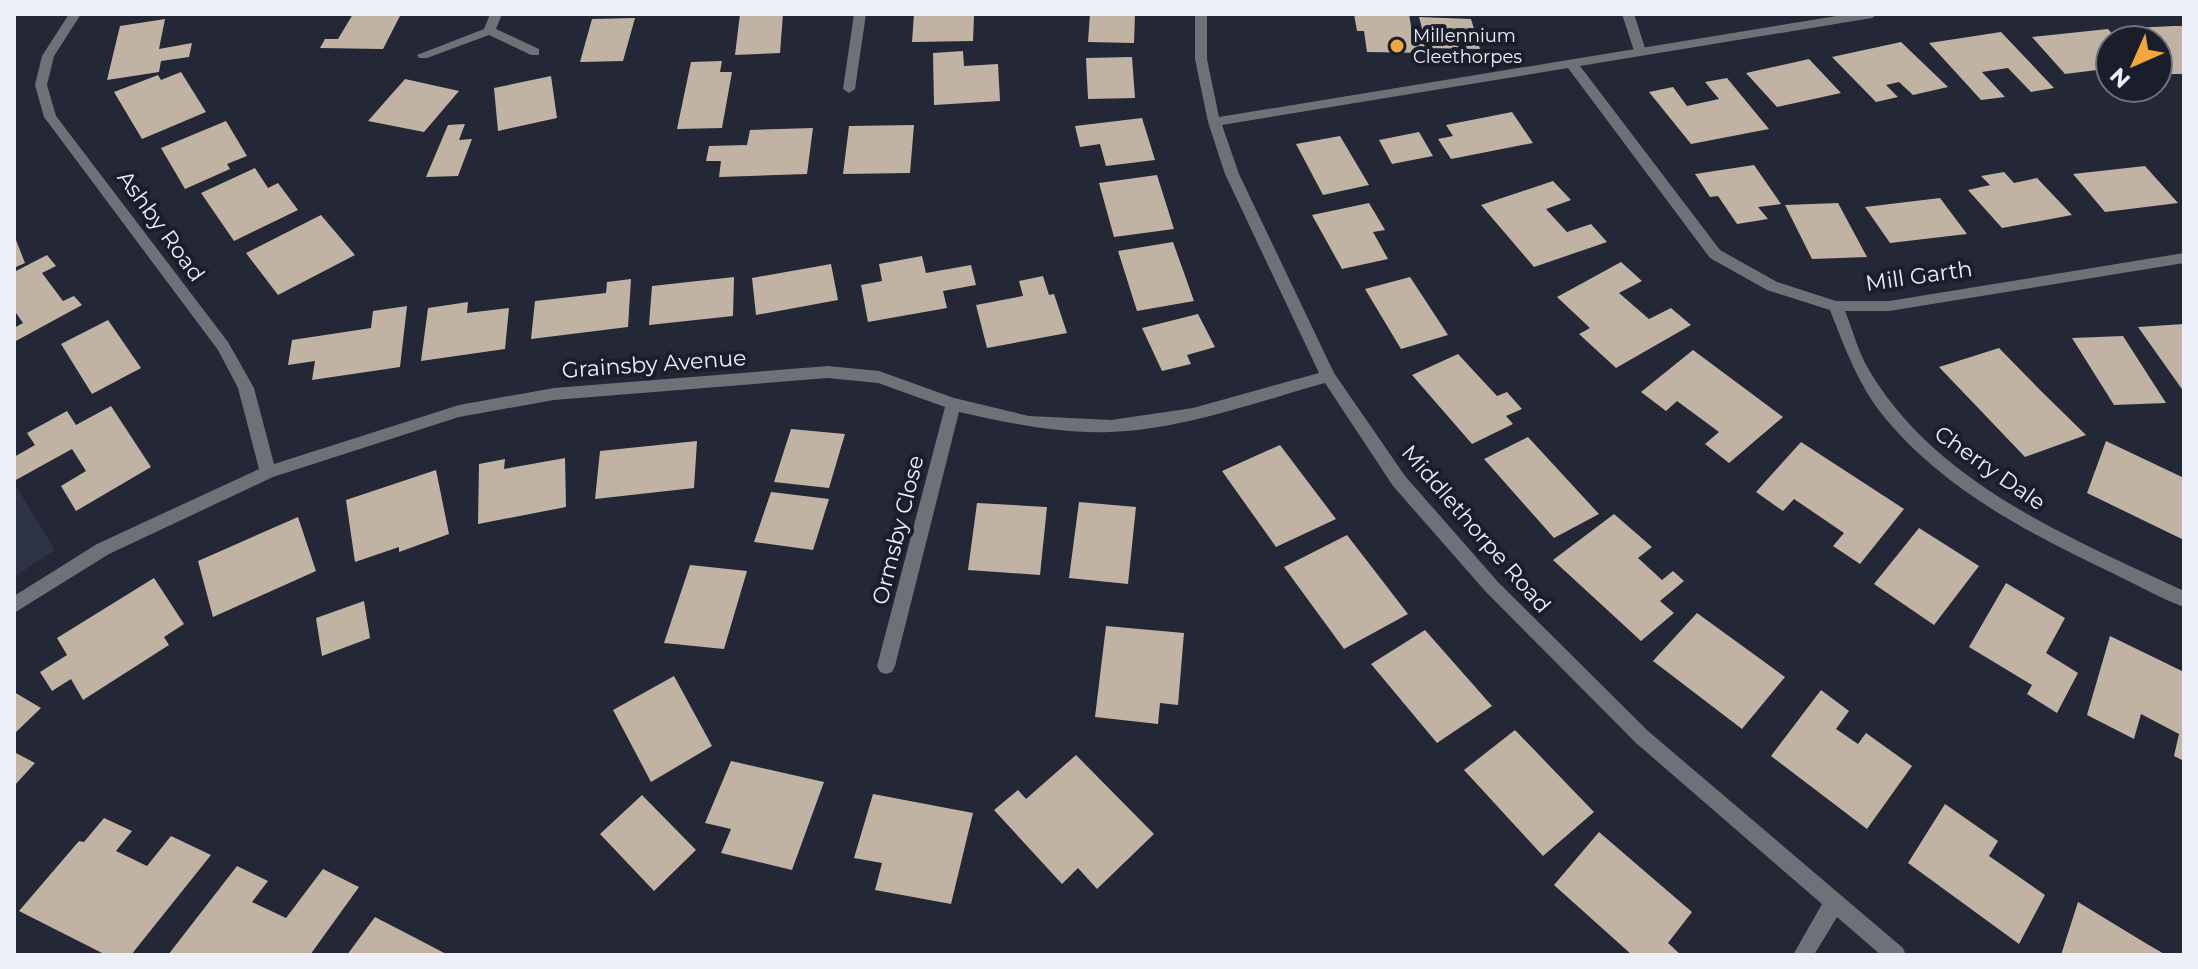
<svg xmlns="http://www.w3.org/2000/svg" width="2198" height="969" viewBox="0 0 2198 969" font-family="Montserrat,sans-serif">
  <rect width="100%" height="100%" fill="#242736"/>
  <!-- built -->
  <path fill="#2e3347" d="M14,483l41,67 -41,27z"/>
  <!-- building -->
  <path fill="#c1b3a3" d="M353,14h48l-18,35 -63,-1 5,-9h13z
    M740,14h43l-3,39 -45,2z
    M914,14l60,2 -1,25 -61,1z
    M1090,14h45l-1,29 -46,-1z
    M1354,14h55l3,18h11l-4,-15 52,2 9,30 -53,-1 1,5 -61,-1 -3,-21h-7z
    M635,18l-12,43 -43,1 12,-43z
    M165,19l-6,30 33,-6 -3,14 -28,4 -2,11 -52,8 13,-54z
    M2174,26h10v48h-12l-14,-16v-18h-15l-10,-12z
    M2108,29l10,11h-8v35l-5,-6 -40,5 -33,-37z
    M2001,32l53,56 -23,4 -23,-24 -26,4 23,25 -24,3 -52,-57z
    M1901,42l47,45 -35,8 -14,-13 -13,3 12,12 -22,5 -44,-45z
    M963,51l1,15 34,-2 2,37 -66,4 -1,-52z
    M1132,57l3,41 -47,1 -2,-41z
    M1809,59l32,34 -64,14 -31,-34z
    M722,61l-2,11h12l-10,56 -45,1 14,-67z
    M181,72l25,40 -64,27 -28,-47 44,-17 3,5z
    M551,76l6,42 -59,13 -4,-43z
    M1727,78l42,51 -78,15 -42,-52 24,-5 14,19 32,-7 -14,-17z
    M405,79l54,12 -35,41 -56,-11z
    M1512,112l21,31 -82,16 -13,-20 15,-3 -7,-11z
    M1142,118l13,42 -49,6 -6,-22 -20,3 -5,-21z
    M226,121l21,35 -20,8 3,5 -45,20 -24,-41z
    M465,124l-6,16 13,-1 -14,37 -32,1 22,-52z
    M914,125l-4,48 -67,1 6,-48z
    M813,128l-6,46 -88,3 2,-16h-15l3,-15 38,-1 3,-15z
    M1419,132l14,24 -41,8 -13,-24z
    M1340,136l29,49 -46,10 -27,-51z
    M1754,165l27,39 -23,3 10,12 -31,5 -19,-28 -8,1 -15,-23z
    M2145,166l33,37 -73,9 -32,-38z
    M255,168l13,20 10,-5 20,27 -64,31 -33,-48z
    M2004,172l10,11 23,-5 35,37 -70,13 -34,-38 22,-5 -9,-9z
    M1157,175l17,54 -60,8 -15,-54z
    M1553,181l18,19 -25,9 21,23 24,-8 16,18 -73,25 -53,-62z
    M1940,198l27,36 -77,9 -25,-36z
    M1369,203l16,27 -12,2 15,27 -46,10 -30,-54z
    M1838,203l29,54 -55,2 -27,-54z
    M321,215l34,40 -77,40 -32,-42z
    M14,235l11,28 -11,5z
    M1173,242l21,59 -57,10 -19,-60z
    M47,255l9,11 -14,7 21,28 11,-5 8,9 -68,37v-14l9,-5 -9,-13v-38z
    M922,256l4,17 45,-8 5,20 -33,6 4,17 -79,14 -7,-37 21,-4 -3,-17z
    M1621,262l21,19 -23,12 30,26 22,-11 20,17 -75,43 -37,-34 11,-6 -33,-31z
    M831,264l7,36 -82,15 -4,-37z
    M1043,276l6,19 5,-1 13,39 -80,15 -11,-43 47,-9 -4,-15z
    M734,277l-1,39 -84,9 3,-39z
    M1410,277l38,58 -47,14 -36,-60z
    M631,279l-3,48 -97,12 4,-38 71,-8 1,-11z
    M468,302l-1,11 42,-5 -4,41 -84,12 7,-53z
    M407,306l-7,61 -88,13 3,-19 -27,4 4,-25 79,-12 2,-17z
    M1198,314l17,33 -28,8 4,9 -29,7 -20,-43z
    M108,320l33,48 -49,26 -31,-50z
    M2184,324v68l-46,-65z
    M2123,336l43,67 -52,2 -42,-67z
    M1999,348l42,43 45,44 -61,22 -86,-90z
    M1693,350l90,67 -54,46 -24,-19 14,-12 -42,-31 -11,10 -25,-19z
    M1458,354l39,42 10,-4 15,17 -16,7 7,8 -41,20 -60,-69z
    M111,406l40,61 -75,44 -15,-25 25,-15 -14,-22 -58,32v-24l21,-12 -8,-12 40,-22 9,14z
    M791,429l54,5 -16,54 -55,-6z
    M1528,437l71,77 -45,24 -70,-79z
    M697,441l-3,47 -99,11 5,-48z
    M2106,441l78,37v62l-97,-47z
    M1801,442l103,67 -44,55 -27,-18 11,-13 -50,-34 -11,12 -27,-19z
    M1280,445l56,74 -60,28 -54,-76z
    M565,458l1,49 -88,17 1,-60 26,-5 -1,10z
    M436,470l13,64 -50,18v-5l-44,15 -9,-62z
    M771,492l58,7 -16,51 -59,-8z
    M1079,502l57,5 -8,77 -59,-6z
    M977,503l70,4 -7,68 -72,-5z
    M1614,514l38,33 -14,11 24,22 11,-9 11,10 -24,20 14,12 -33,28 -88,-81z
    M298,517l18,54 -103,46 -15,-56z
    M1919,528l60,38 -45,59 -60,-41z
    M1347,535l61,79 -64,35 -60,-82z
    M690,565l57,6 -23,78 -60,-6z
    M154,578l30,46 -20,13 5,8 -86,55 -12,-21 -19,12 -12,-19 27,-17 -10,-17z
    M2006,583l59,35 -19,35 32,20 -21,40 -30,-19 5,-9 -63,-38z
    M364,601l6,37 -48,18 -6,-38z
    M1697,613l88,64 -43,52 -89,-68z
    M1106,626l78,7 -6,72 -18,-2 -2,21 -63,-7z
    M1425,630l67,76 -55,37 -66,-79z
    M2110,636l74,36v89l-10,-5 5,-22 -38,-20 -7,25 -47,-24z
    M674,676l38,70 -61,36 -38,-72z
    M1821,690l28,21 -13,18 22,15 8,-11 46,33 -45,63 -96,-73z
    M14,692l27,16 -27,26z
    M1515,730l79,82 -51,44 -79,-86z
    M14,752l21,11 -21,23z
    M1076,755l78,79 -57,55 -19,-21 -16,16 -68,-74 24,-20 8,9z
    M731,761l93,21 -32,88 -71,-17 10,-24 -26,-6z
    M873,794l100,19 -22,91 -76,-14 7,-27 -28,-5z
    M642,795l54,55 -42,41 -54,-57z
    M1945,804l53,37 -9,15 56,39 -26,49 -111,-81z
    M104,818l28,13 -16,20 31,15 24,-30 40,19 -80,100h-25l-87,-44 60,-70 5,1z
    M1599,832l93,80 -24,31 13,12h-49l-78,-70z
    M237,866l31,15 -16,21 34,16 37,-49 36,18 -49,68h-142z
    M2078,902l69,42 19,11h-105z
    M375,917l54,28 19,10h-101z"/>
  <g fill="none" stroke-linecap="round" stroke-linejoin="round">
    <!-- service -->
    <path fill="#6f7179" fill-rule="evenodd" d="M1622,14h12l12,37 -2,3h-8l-2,-3z"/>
    <!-- minor -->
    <path fill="#6f7179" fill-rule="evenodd" d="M69,14h12l-27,42 -7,29 9,31 172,226 26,46 20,76 185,-59 95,-17 274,-22 51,5 75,27 75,18 82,4 82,-12 126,-35 -94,-199 -17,-52 -13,-63v-45h12v45l12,58 630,-103h29l-6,4 -292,48 140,184 57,32 59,19h53l295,-48v10l-295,48h-44c7,17 12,36 20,52 66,119 202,173 319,228v16c-27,-10 -52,-25 -78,-37 -81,-39 -162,-81 -221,-152 -26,-31 -40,-70 -55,-108l-63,-20 -57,-32 -142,-190 -346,57 17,49 95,199 71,103 93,106 150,149 255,217 3,7h-25l-44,-38 -23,38h-21l29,-51 -186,-161 -150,-151 -93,-106 -68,-103c-68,19 -145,47 -215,49 -52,2 -101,-9 -151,-20l-64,254 -3,6 -6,2 -6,-2 -3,-6 68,-259 -67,-24 -50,-5 -274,22 -95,17 -186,60 -164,77 -95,59v-17l83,-52 162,-75 -21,-81 -20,-38 -174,-233 -9,-32 7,-29z
      M490,14h12l-6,15 43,20v6h-8l-42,-20 -62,23h-8l-2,-3 67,-26z
      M854,14h12l-11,75 -6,4 -6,-4z"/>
  </g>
  <!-- markers -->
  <circle fill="#f1a63f" stroke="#1a1e2b" stroke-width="3" cx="1397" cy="46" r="8"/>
  <g text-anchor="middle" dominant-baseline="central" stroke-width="8" stroke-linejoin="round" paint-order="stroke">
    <!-- far-poi labels -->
    <g font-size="18" fill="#edeff9" stroke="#1a1e2b" text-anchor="start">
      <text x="1413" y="36">Millennium<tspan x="1413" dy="21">Cleethorpes</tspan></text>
    </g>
    <!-- street labels -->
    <g font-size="22" fill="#edeff9" stroke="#1a1e2b">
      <text transform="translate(161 226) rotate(54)">Ashby Road</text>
      <text transform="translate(1919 276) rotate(-8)">Mill Garth</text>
      <text transform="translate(654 364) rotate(-4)">Grainsby Avenue</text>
      <text transform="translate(1990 468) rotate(35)">Cherry Dale</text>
      <text transform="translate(1476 529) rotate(49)">Middlethorpe Road</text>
      <text transform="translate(898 530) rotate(-76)">Ormsby Close</text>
    </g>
  </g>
  <!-- border -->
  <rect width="2198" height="969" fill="none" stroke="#edeff9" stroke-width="32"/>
  <!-- north arrow -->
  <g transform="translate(2134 64) rotate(225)"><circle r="38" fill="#1a1e2b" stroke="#6e727d" stroke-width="2"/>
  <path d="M0-6L14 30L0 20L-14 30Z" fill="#f1a63f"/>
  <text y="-12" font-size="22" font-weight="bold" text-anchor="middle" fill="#edeff9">N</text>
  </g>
</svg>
